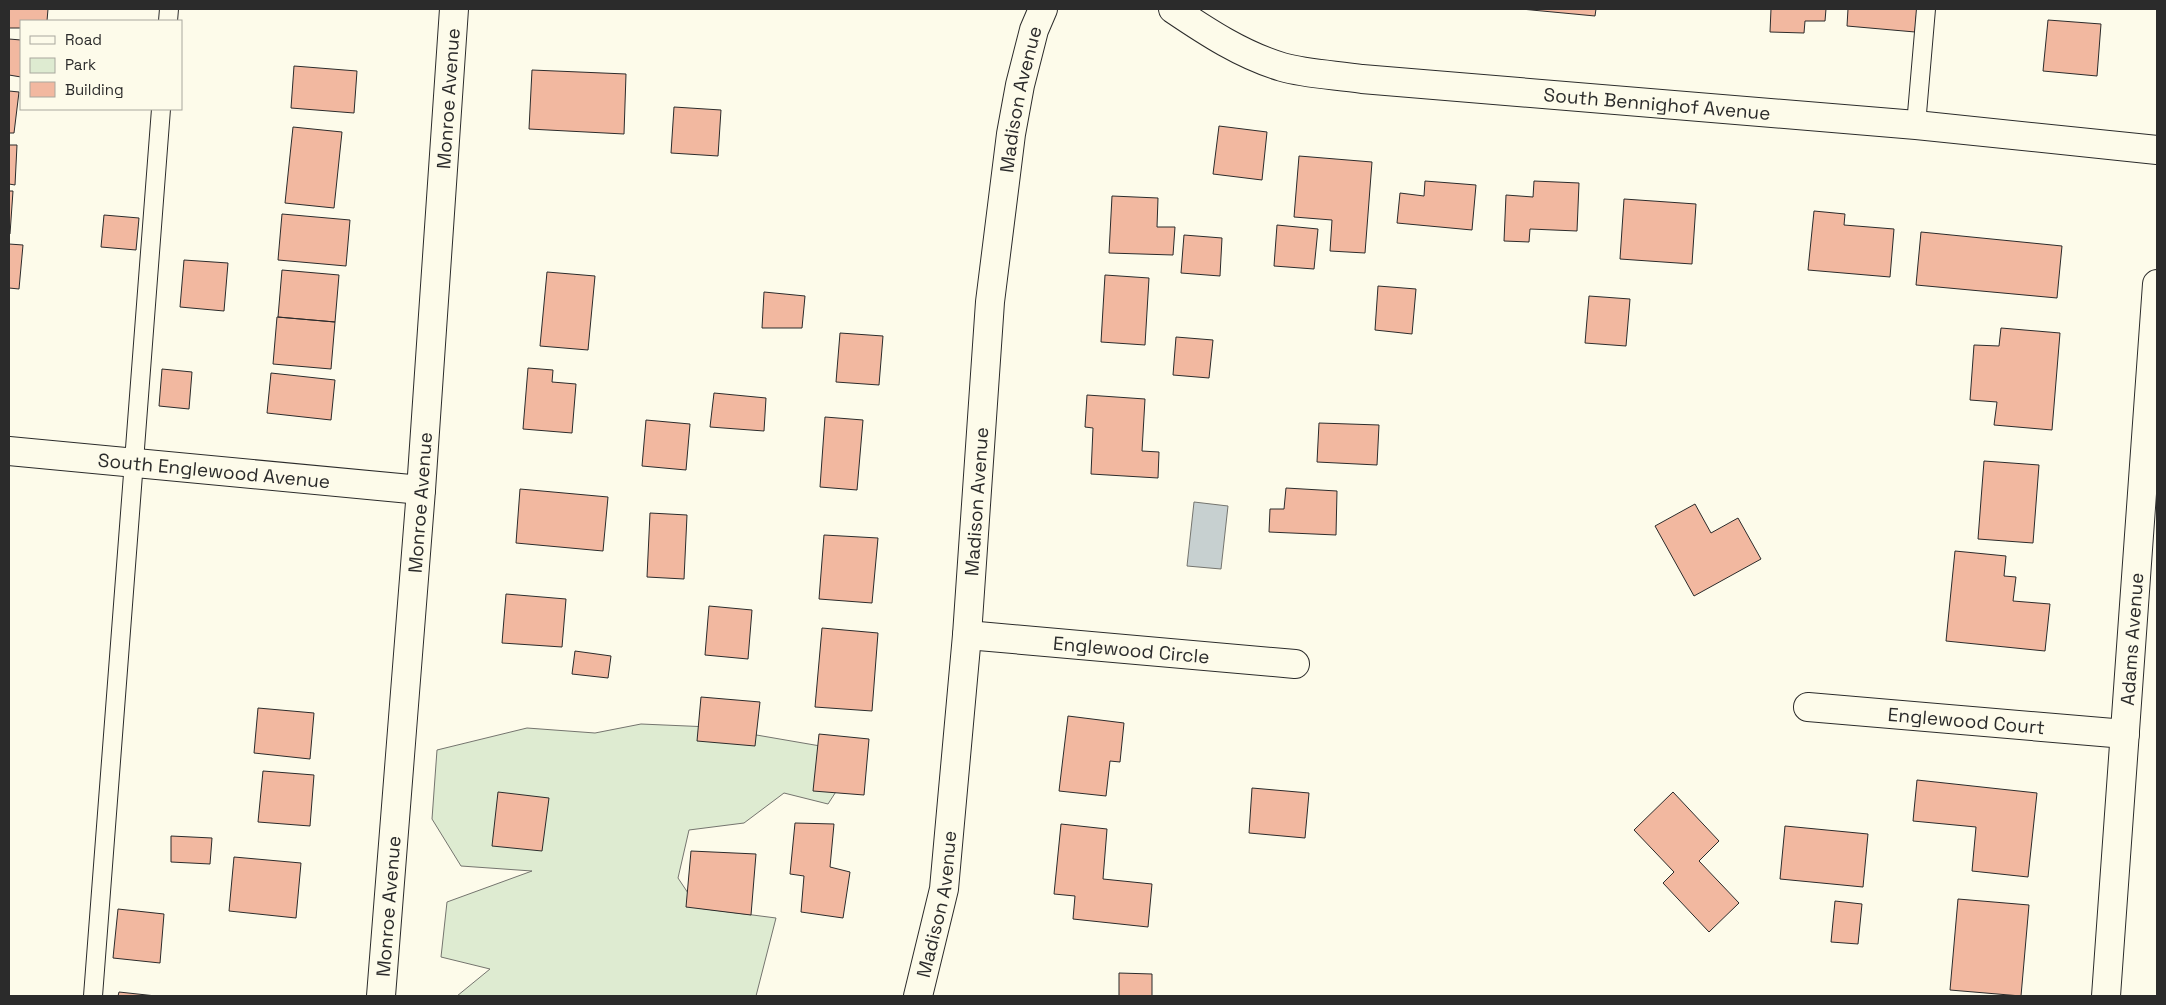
<svg xmlns="http://www.w3.org/2000/svg" width="2166" height="1005" viewBox="0 0 2166 1005" font-family="'Space Grotesk',sans-serif">
  <rect width="100%" height="100%" fill="#fdfbea"/>
  <!-- green -->
  <path fill="#deebd1" stroke="#74746e" d="M641,724l69,3 151,26 -33,51 -44,-11 -40,30 -55,7 -11,48 20,30 78,10 -20,78h-299l33,-27 -49,-12 6,-55 85,-31 -71,-5 -29,-47 5,-69 90,-22 68,5z"/>
  <!-- water -->
  <path fill="#c7d0d0" stroke="#74746e" d="M1194,502l34,4 -7,63 -34,-3z"/>
  <!-- building -->
  <path fill="#f2b8a0" stroke="#2b2b2b" d="M9,9h39l-1,12h-26v7h-12z
    M1521,9h75l-1,7z
    M1771,9h55l-1,12h-20l-1,12 -34,-1z
    M1848,9h69l-2,23 -68,-6z
    M2048,20l53,4 -4,52 -54,-5z
    M9,39l12,1v37l-12,-2z
    M294,66l63,5 -3,42 -63,-5z
    M532,70l94,4 -2,60 -95,-5z
    M9,91l10,1 -5,41h-5z
    M674,107l47,3 -3,46 -47,-3z
    M1219,126l48,6 -5,48 -49,-6z
    M293,127l49,5 -8,76 -49,-5z
    M9,145h8l-2,40 -6,-1z
    M1299,156l73,6 -7,91 -35,-2 2,-31 -38,-3z
    M1425,181l51,4 -4,45 -75,-7 3,-30 24,3z
    M1534,181l45,2 -2,48 -47,-2 -1,13 -25,-1 2,-46 27,2z
    M9,191h4l-3,43h-1z
    M1112,196l46,2 -1,29h18l-2,28 -64,-2z
    M1624,199l72,5 -4,60 -72,-5z
    M1814,211l31,3 -1,11 50,4 -4,48 -82,-7z
    M282,214l68,6 -4,46 -68,-6z
    M104,215l35,3 -3,32 -35,-3z
    M1277,225l41,4 -4,40 -40,-3z
    M1921,232l141,14 -5,52 -141,-13z
    M1184,235l38,3 -2,38 -39,-3z
    M9,244l14,1 -4,44 -10,-1z
    M184,260l44,3 -4,48 -44,-4z
    M282,270l57,5 -4,47 -57,-5z
    M547,272l48,4 -7,74 -48,-4z
    M1105,275l44,3 -4,67 -44,-3z
    M1378,286l38,3 -4,45 -37,-4z
    M764,292l41,4 -3,32h-40z
    M1589,296l41,3 -4,47 -41,-3z
    M277,317l58,5 -4,47 -58,-5z
    M2001,328l59,5 -8,97 -58,-5 3,-23 -27,-2 4,-55 25,1z
    M840,333l43,3 -4,49 -43,-3z
    M1176,337l37,3 -4,38 -36,-3z
    M528,368l25,2 -1,12 24,2 -4,49 -49,-4z
    M162,369l30,3 -3,37 -30,-3z
    M271,373l64,7 -4,40 -64,-7z
    M714,393l52,5 -2,33 -54,-4z
    M1087,395l58,4 -3,52 17,1 -1,26 -67,-4 2,-46 -8,-1z
    M825,417l38,3 -6,70 -37,-3z
    M646,420l44,4 -4,46 -44,-4z
    M1319,423l60,2 -2,40 -60,-3z
    M1984,461l55,4 -6,78 -55,-4z
    M1286,488l51,3 -1,44 -67,-3 1,-23h14z
    M520,489l88,8 -5,54 -87,-8z
    M1695,504l16,29 27,-15 23,41 -67,37 -39,-70z
    M650,513l37,2 -3,64 -37,-2z
    M824,535l54,3 -6,65 -53,-4z
    M1955,551l51,5 -2,20 12,1 -3,24 37,3 -5,47 -99,-10z
    M506,594l60,5 -4,48 -60,-4z
    M709,606l43,4 -4,49 -43,-4z
    M822,628l56,5 -6,78 -57,-4z
    M575,651l36,5 -3,22 -36,-4z
    M701,697l59,5 -5,44 -58,-5z
    M258,708l56,5 -4,46 -56,-6z
    M1068,716l56,7 -4,39 -10,-1 -4,35 -47,-5z
    M819,734l50,5 -5,56 -51,-4z
    M263,771l51,4 -4,51 -52,-4z
    M1917,780l120,13 -9,84 -56,-6 4,-44 -63,-6z
    M1252,788l57,5 -4,45 -56,-5z
    M498,792l51,6 -7,53 -50,-5z
    M1673,792l46,49 -20,20 40,42 -30,29 -46,-49 11,-11 -40,-42z
    M795,823l39,1 -4,43 20,5 -7,46 -42,-6 3,-36 -14,-2z
    M1061,824l46,5 -4,50 49,5 -4,43 -75,-8 2,-23 -21,-2z
    M1785,826l83,8 -5,53 -83,-8z
    M171,836l41,2 -2,26 -39,-2z
    M691,851l65,3 -5,61 -65,-8z
    M234,857l67,6 -5,55 -67,-7z
    M1958,899l71,6 -8,91 -71,-6z
    M1835,901l27,3 -4,40 -27,-2z
    M118,909l46,5 -4,49 -47,-5z
    M1119,973l33,1v22h-33z
    M119,992l37,4h-38z"/>
  <g fill="none" stroke-linecap="round" stroke-linejoin="round">
    <defs>
      <path id="lane" d="M168,21l1,-12
        M1916,125l10,-116
        M93,996l68,-887"/>
      <g id="street">
        <path id="s1" d="M1173,9c34,23 69,46 109,58 24,7 54,8 80,12l554,46 241,25"/>
        <path id="s2" d="M9,451l412,39"/>
        <path id="s3" d="M967,635l328,29"/>
        <path id="s4" d="M1808,707l317,27"/>
        <path id="s5" d="M381,996l40,-506 33,-481"/>
        <path id="s6" d="M918,996l26,-107 23,-254 23,-333 21,-168 9,-49 14,-55 9,-21"/>
        <path id="s7" d="M2106,996l51,-712"/>
      </g>
    </defs>
    <!-- lane casing -->
    <use href="#lane" stroke="#2b2b2b" stroke-width="20"/>
    <!-- street casing -->
    <use href="#street" stroke="#2b2b2b" stroke-width="30"/>
    <!-- lane -->
    <use href="#lane" stroke="#fdfbea" stroke-width="18"/>
    <!-- street -->
    <use href="#street" stroke="#fdfbea" stroke-width="28"/>
  </g>
  <g text-anchor="middle" dominant-baseline="central" stroke-width="4" stroke-linejoin="round" paint-order="stroke">
    <!-- street labels -->
    <g font-size="19" fill="#2b2b2b" stroke="#fdfbea">
      <text stroke="none"><textPath href="#s5" startOffset="900">Monroe Avenue</textPath></text>
      <text stroke="none"><textPath href="#s6" startOffset="904">Madison Avenue</textPath></text>
      <text stroke="none"><textPath href="#s1" startOffset="501">South Bennighof Avenue</textPath></text>
      <text stroke="none"><textPath href="#s2" startOffset="206">South Englewood Avenue</textPath></text>
      <text stroke="none"><textPath href="#s6" startOffset="499">Madison Avenue</textPath></text>
      <text stroke="none"><textPath href="#s5" startOffset="495">Monroe Avenue</textPath></text>
      <text stroke="none"><textPath href="#s7" startOffset="358">Adams Avenue</textPath></text>
      <text stroke="none"><textPath href="#s3" startOffset="165">Englewood Circle</textPath></text>
      <text stroke="none"><textPath href="#s4" startOffset="159">Englewood Court</textPath></text>
      <text stroke="none"><textPath href="#s6" startOffset="94">Madison Avenue</textPath></text>
      <text stroke="none"><textPath href="#s5" startOffset="90">Monroe Avenue</textPath></text>
    </g>
  </g>
  <!-- border -->
  <rect width="2166" height="1005" fill="none" stroke="#2b2b2b" stroke-width="20"/>
  <!-- legend -->
  <rect x="20" y="20" width="162" height="90" fill="#fdfbea" stroke="#a9a89e"/>
  <rect x="30" y="36" width="25" height="8" fill="#fdfbea" stroke="#a9a89e"/>
  <text x="65" y="45" font-size="15" fill="#2b2b2b">Road</text>
  <rect x="30" y="58" width="25" height="15" fill="#deebd1" stroke="#a9a89e"/>
  <text x="65" y="70" font-size="15" fill="#2b2b2b">Park</text>
  <rect x="30" y="82" width="25" height="15" fill="#f2b8a0" stroke="#a9a89e"/>
  <text x="65" y="95" font-size="15" fill="#2b2b2b">Building</text>
</svg>
